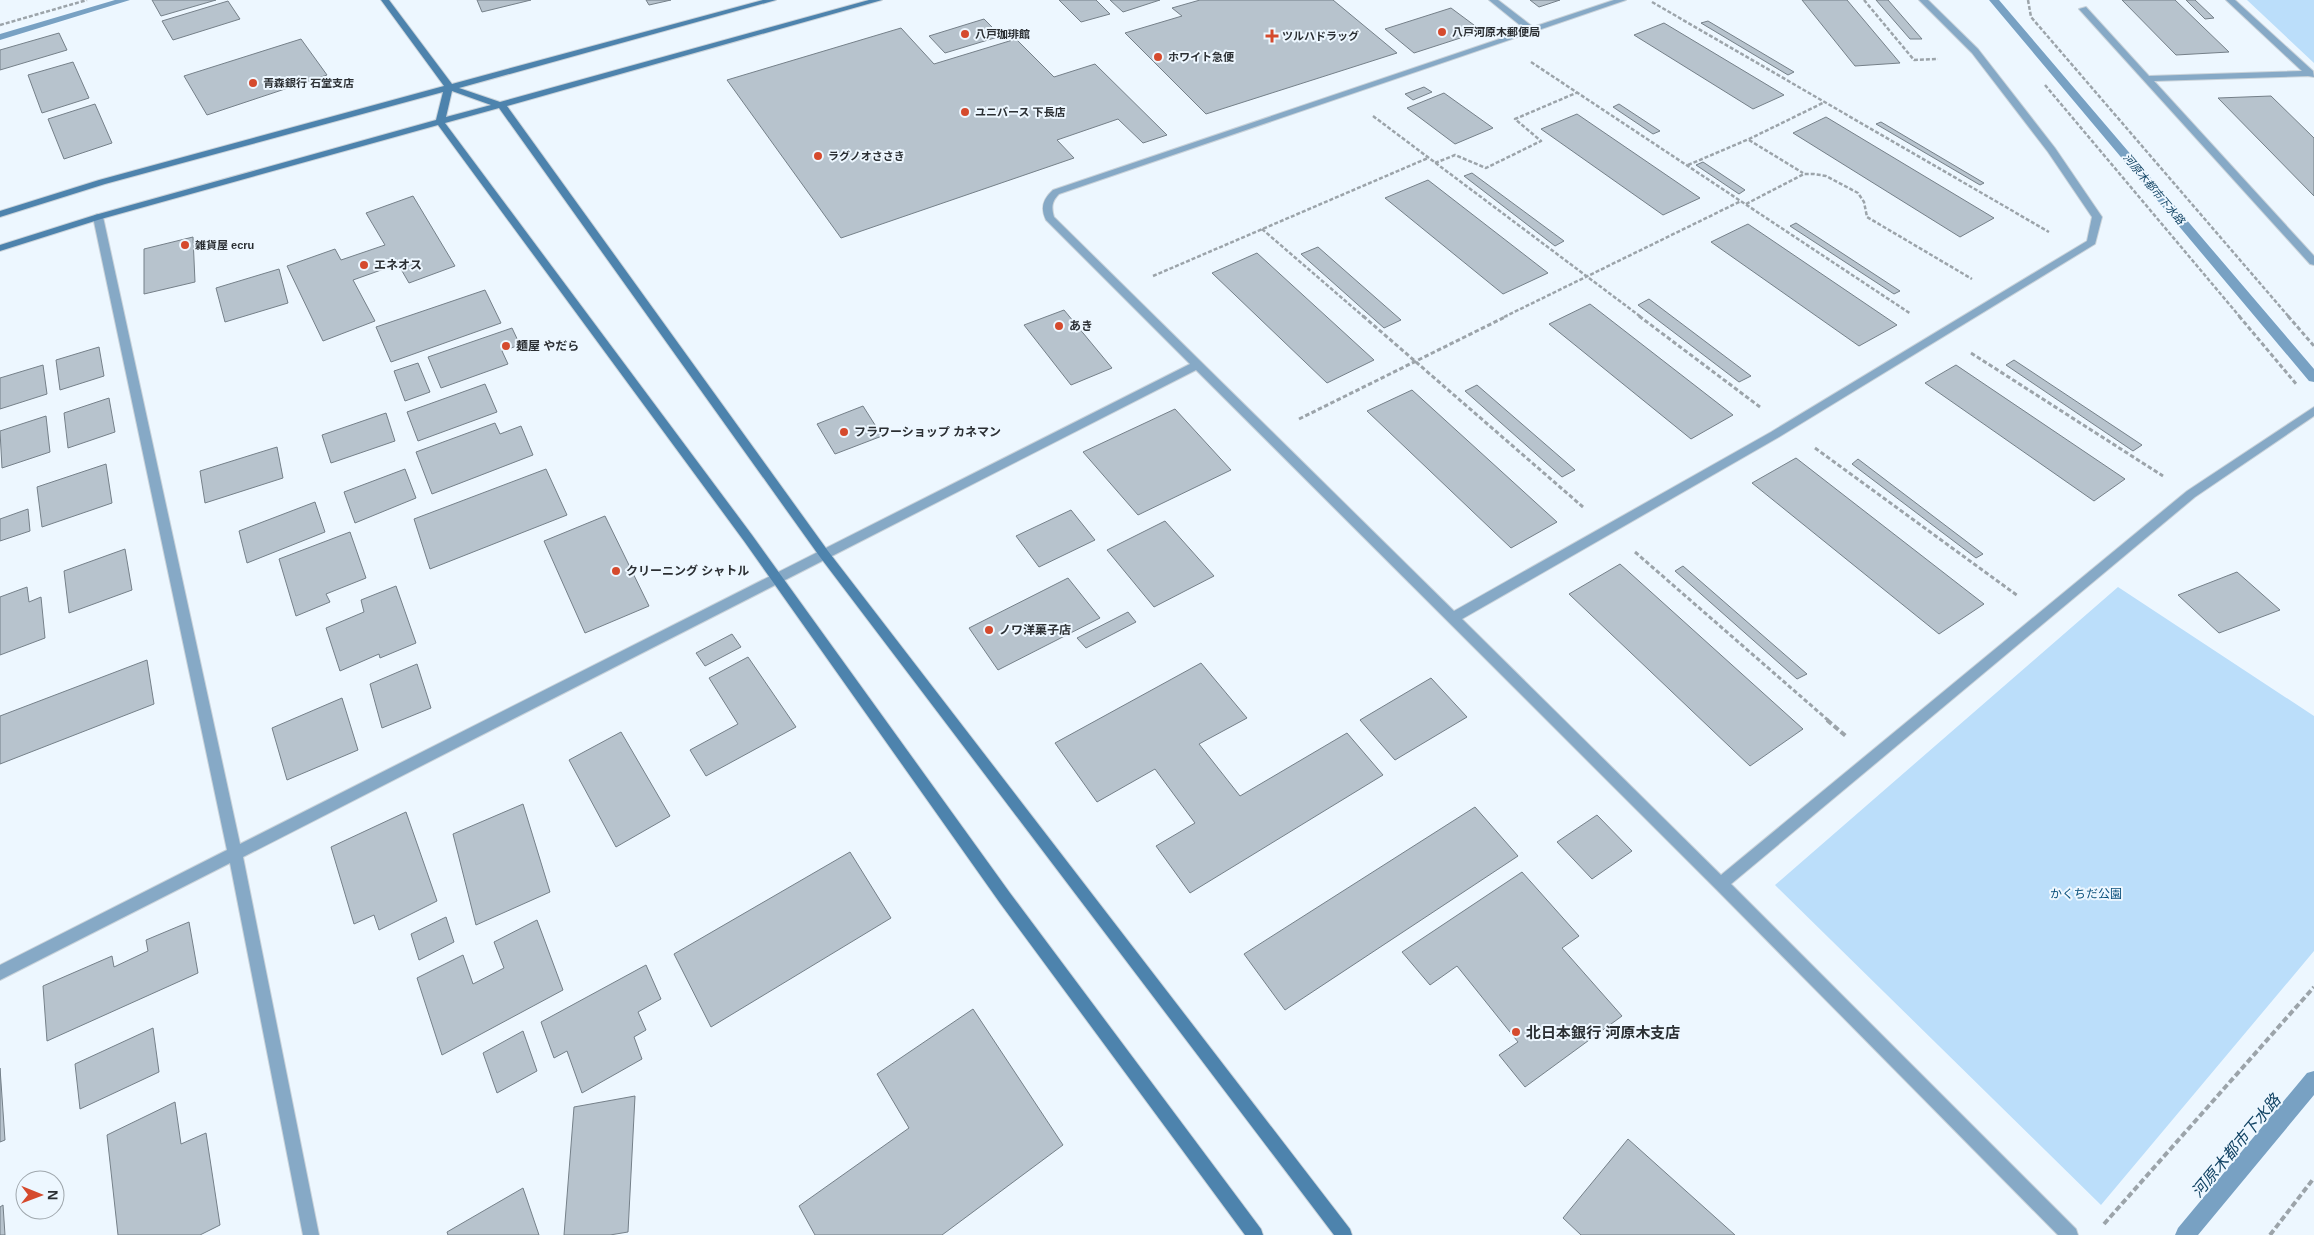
<svg xmlns="http://www.w3.org/2000/svg" width="2314" height="1235" viewBox="0 0 2314 1235" font-family="Helvetica,'Noto Sans JP',sans-serif">
  <rect width="100%" height="100%" fill="#edf7ff"/>
  <!-- green -->
  <path fill="#bbdefa" d="M2247,0h67v63z
    M2118,587l196,129v235l-213,254 -326,-320z"/>
  <g fill="none" stroke-linecap="round" stroke-linejoin="round">
    <!-- stream -->
    <path fill="#78a1c3" fill-rule="evenodd" d="M115,0h15l-130,40v-6z
      M1989,0h10l315,369v13l-5,-1z
      M2314,1071v24l-116,140h-23l3,-7 129,-155z"/>
  </g>
  <!-- building -->
  <path fill="#b7c3cd" stroke="#758089" d="M152,0h64l-55,16z
    M477,0h54l-49,12z
    M646,0h25l-22,5z
    M1059,0h37l14,14 -29,8z
    M1110,0h50l-37,12z
    M1200,0h133l64,53 -191,61 -81,-81 57,-17 -10,-8z
    M1530,0h30l-21,7z
    M1802,0h45l53,63 -45,3z
    M1876,0h12l34,39h-12z
    M2122,0h53l54,52 -53,3z
    M2186,0h9l19,18 -9,1z
    M228,1l12,18 -67,21 -11,-19z
    M1451,8l31,23 -68,22 -29,-24z
    M984,19l17,17 -56,17 -16,-17z
    M1708,21l86,51 -6,3 -87,-52z
    M1664,23l120,72 -31,14 -119,-74z
    M901,28l33,36 82,-25 38,38 41,-13 72,71 -24,8 -25,-24 -61,21 17,18 -233,80 -114,-158z
    M59,33l8,17 -67,20v-20z
    M301,39l26,36 -120,40 -23,-39z
    M73,62l16,36 -47,15 -14,-38z
    M1424,87l8,5 -19,8 -8,-6z
    M1444,93l49,35 -38,16 -48,-36z
    M2271,96l43,42v58l-96,-98z
    M95,104l17,39 -48,16 -16,-40z
    M1619,104l41,27 -7,3 -40,-27z
    M1577,114l123,84 -37,17 -122,-86z
    M1826,117l168,101 -34,19 -167,-104z
    M1881,122l103,61 -4,2 -104,-61z
    M1703,162l42,28 -6,4 -43,-29z
    M1472,173l92,68 -9,5 -91,-70z
    M1428,180l120,93 -45,21 -118,-96z
    M413,196l42,70 -46,17 -11,-19 -45,16 22,41 -52,20 -36,-75 48,-17 6,11 44,-15 -19,-32z
    M1796,223l104,68 -6,3 -104,-68z
    M1748,224l149,101 -38,21 -148,-104z
    M193,237l2,45 -51,12v-45z
    M1318,247l83,73 -17,8 -83,-74z
    M1257,253l117,107 -47,23 -115,-110z
    M279,269l9,34 -63,19 -9,-34z
    M485,290l16,33 -110,39 -15,-35z
    M1649,299l102,77 -12,6 -101,-77z
    M1590,304l143,111 -42,24 -142,-115z
    M1064,310l48,58 -41,17 -47,-60z
    M512,328l8,17 -18,6 6,13 -67,24 -13,-31z
    M99,347l5,29 -44,14 -4,-30z
    M2014,360l128,85 -9,6 -127,-86z
    M418,363l12,29 -25,9 -11,-30z
    M43,365l4,29 -47,15v-31z
    M1956,365l169,114 -31,22 -169,-118z
    M485,384l12,28 -79,29 -11,-29z
    M1477,385l98,85 -13,7 -97,-86z
    M1412,390l145,132 -46,26 -144,-137z
    M109,398l6,34 -47,16 -4,-35z
    M863,406l19,30 -47,18 -18,-30z
    M1175,409l56,61 -93,45 -55,-63z
    M386,413l9,28 -64,22 -9,-28z
    M46,416l4,36 -48,16 -2,-37z
    M495,423l5,11 21,-8 12,29 -101,39 -16,-42z
    M277,447l6,31 -78,25 -5,-32z
    M1796,458l188,146 -45,30 -187,-151z
    M1858,459l125,95 -7,4 -124,-94z
    M106,464l6,39 -70,24 -5,-40z
    M405,469l11,29 -61,25 -11,-31z
    M546,469l21,46 -137,54 -16,-50z
    M315,502l10,30 -78,31 -8,-32z
    M28,509l2,22 -30,10v-22z
    M1071,510l24,30 -56,27 -23,-31z
    M605,516l44,90 -64,27 -41,-92z
    M1165,521l49,55 -60,31 -47,-57z
    M350,532l16,46 -40,16 4,8 -34,14 -17,-57z
    M125,549l7,41 -63,23 -5,-42z
    M1620,564l183,165 -53,37 -181,-172z
    M1683,566l124,108 -10,5 -122,-108z
    M2237,572l43,38 -61,23 -41,-38z
    M1068,578l32,40 -102,52 -29,-42z
    M396,586l20,57 -36,15 -1,-4 -39,17 -14,-43 38,-16 -3,-12z
    M27,587l2,15 12,-5 4,41 -45,17v-58z
    M1128,612l8,10 -50,26 -9,-10z
    M732,634l9,13 -36,19 -9,-13z
    M748,657l48,70 -90,49 -16,-26 48,-26 -29,-46z
    M147,660l7,44 -154,60v-48z
    M1201,663l46,55 -48,26 41,52 107,-63 36,42 -193,118 -34,-47 39,-23 -40,-54 -58,33 -42,-59z
    M417,664l14,44 -49,20 -12,-44z
    M1431,678l36,39 -72,43 -35,-40z
    M342,698l16,52 -71,30 -15,-52z
    M621,732l49,84 -54,31 -47,-87z
    M523,804l27,88 -74,33 -23,-91z
    M1475,807l43,49 -233,154 -41,-56z
    M406,812l31,89 -58,29 -5,-15 -20,9 -23,-77z
    M1597,815l35,36 -40,28 -35,-37z
    M850,852l41,66 -180,109 -37,-73z
    M1522,872l57,64 -17,12 60,68 -97,71 -26,-32 19,-13 -61,-76 -27,19 -28,-33z
    M446,917l8,25 -35,18 -8,-26z
    M537,920l26,70 -121,65 -25,-77 46,-23 10,29 31,-16 -10,-26z
    M189,922l9,51 -151,68 -4,-55 69,-30 2,11 34,-16 -2,-11z
    M646,965l15,34 -23,13 8,18 -12,7 8,22 -60,34 -15,-42 -13,7 -13,-36z
    M973,1009l90,136 -121,90h-127l-16,-29 110,-78 -32,-54z
    M153,1028l6,44 -79,37 -5,-45z
    M523,1031l14,40 -40,22 -14,-40z
    M0,1068l5,72 -5,2z
    M635,1096l-7,136 -18,3h-46l10,-128z
    M175,1102l6,42 25,-11 14,92 -20,10h-82l-11,-100z
    M1628,1139l107,96h-154l-18,-17z
    M523,1188l16,47h-91l-1,-3z
    M3,1205l2,30h-5v-28z"/>
  <g fill="none" stroke-linecap="round" stroke-linejoin="round">
    <defs>
      <path id="street" d="M1489,0h9l35,27 81,-27h12l-567,194c-7,7 -8,13 -5,23l400,394 317,-179 316,-191 5,-24 -44,-65 -76,-99 -53,-53h9l50,49 77,99 47,69 -7,27 -316,193 -317,182 259,256 466,-384 127,-84v9l-119,81 -464,387 345,345 2,6h-20l-342,-346 -520,-519 -953,487 76,378h-16l-73,-372 -230,117v-15l227,-115 -134,-633 2,-2 3,-1 5,3 137,627 950,-480 -144,-144c-6,-12 -3,-21 7,-30l473,-160z
        M2226,0h9l78,71 1,6 -6,-1 -154,5 160,175v9l-4,-1 -231,-255 7,-2 63,69 153,-5z"/>
      <path id="secondary" d="M381,0h8l63,84 311,-84h13l-317,88 41,14 369,-102h13l-375,106 321,445 522,678 2,6h-18l-514,-678 -321,-449 -54,15 307,412 258,358 251,336 2,6h-18l-245,-332 -256,-362 -306,-416 -337,94 -101,32v-6l95,-30 341,-95 7,-28 -338,92 -105,33v-6l99,-31 345,-94zM452,91l39,14 -45,12z"/>
    </defs>
    <!-- street casing -->
    <use href="#street" stroke="#cad3da" stroke-width="2"/>
    <!-- secondary casing -->
    <use href="#secondary" stroke="#cad3da" stroke-width="2"/>
    <!-- path-far2 -->
    <path stroke="#9ca4aa" stroke-width="2.5" stroke-dasharray="4 2" stroke-linecap="butt" d="M1864,0l50,60 24,-1
      M2028,0l3,17 258,300
      M1652,2l397,230
      M0,25l87,-25
      M1531,62l380,252
      M2045,85l195,232
      M1373,116l268,201
      M1749,140l54,33
      M1435,163l20,-8 31,13 55,-27 -26,-22 61,-26
      M1688,165l61,-26 76,-37
      M1746,204l58,-30h10l12,2 32,17 6,9 3,15 105,62
      M1262,229l102,88
      M1153,276l275,-118
      M1504,317l237,-116"/>
    <!-- path-far1 -->
    <path stroke="#9ca4aa" stroke-width="3" stroke-dasharray="4.5 2.5" stroke-linecap="butt" d="M1363,316l220,191
      M1639,316l121,91
      M2239,316l58,69
      M2288,316l26,30
      M1971,353l192,123
      M1299,419l208,-103
      M1815,448l203,148
      M1635,552l194,169"/>
    <!-- path -->
    <path stroke="#9ca4aa" stroke-width="4" stroke-dasharray="6 3" stroke-linecap="butt" d="M1827,720l20,17
      M2104,1224l210,-237
      M2270,1235l44,-57"/>
    <!-- street -->
    <use href="#street" fill="#86a9c6" fill-rule="evenodd"/>
    <!-- secondary -->
    <use href="#secondary" fill="#4d83ad" fill-rule="evenodd"/>
  </g>
  <!-- markers -->
  <g fill="#d54a2d" stroke="#edf7ff" stroke-width="2">
    <circle cx="1442" cy="32" r="5"/>
    <circle cx="965" cy="34" r="5"/>
    <path d="M1269.5 28.5h5v5h5v5h-5v5h-5v-5h-5v-5h5z"/>
    <circle cx="1158" cy="57" r="5"/>
    <circle cx="253" cy="83" r="5"/>
    <circle cx="965" cy="112" r="5"/>
    <circle cx="818" cy="156" r="5"/>
    <circle cx="185" cy="245" r="5"/>
    <circle cx="364" cy="265" r="5"/>
    <circle cx="1059" cy="326" r="5"/>
    <circle cx="506" cy="346" r="5"/>
    <circle cx="844" cy="432" r="5"/>
    <circle cx="616" cy="571" r="5"/>
    <circle cx="989" cy="630" r="5"/>
    <circle cx="1516" cy="1032" r="5"/>
  </g>
  <g text-anchor="middle" dominant-baseline="central" stroke-width="4" stroke-linejoin="round" paint-order="stroke">
    <!-- far-poi labels -->
    <g font-size="11" font-weight="bold" fill="#2b2f33" stroke="#edf7ff" text-anchor="start">
      <text x="1452" y="32">八戸河原木郵便局</text>
      <text x="975" y="34">八戸珈琲館</text>
      <text x="1282" y="36">ツルハドラッグ</text>
      <text x="1168" y="57">ホワイト急便</text>
      <text x="263" y="83">青森銀行 石堂支店</text>
      <text x="975" y="112">ユニバース 下長店</text>
      <text x="828" y="156">ラグノオささき</text>
      <text x="195" y="245">雑貨屋 ecru</text>
    </g>
    <!-- far-water labels -->
    <g font-size="11" font-style="italic" fill="#114364" stroke="#edf7ff">
      <text transform="translate(2154 189) rotate(50)">河原木都市下水路</text>
    </g>
    <!-- poi labels -->
    <g font-size="12" font-weight="bold" fill="#2b2f33" stroke="#edf7ff" text-anchor="start">
      <text x="374" y="265">エネオス</text>
      <text x="1069" y="326">あき</text>
      <text x="516" y="346">麺屋 やだら</text>
      <text x="854" y="432">フラワーショップ カネマン</text>
      <text x="626" y="571">クリーニング シャトル</text>
      <text x="999" y="630">ノワ洋菓子店</text>
    </g>
    <!-- park labels -->
    <g font-size="12" fill="#09507c" stroke="#edf7ff">
      <text x="2086" y="894">かくちだ公園</text>
    </g>
    <!-- near-poi labels -->
    <g font-size="15" font-weight="bold" fill="#2b2f33" stroke="#edf7ff" text-anchor="start">
      <text x="1526" y="1032">北日本銀行 河原木支店</text>
    </g>
    <!-- near-water labels -->
    <g font-size="16" font-style="italic" fill="#114364" stroke="#edf7ff">
      <text transform="translate(2236 1146) rotate(-50)">河原木都市下水路</text>
    </g>
  </g>
  <!-- north arrow -->
  <g transform="translate(40 1195) rotate(91)"><circle r="24" fill="#edf7ff" stroke="#9fa7ad"/>
  <path d="M0-4L9 19L0 12L-9 19Z" fill="#d54a2d"/>
  <text y="-8" font-size="14" font-weight="bold" text-anchor="middle" fill="#2b2f33">N</text>
  </g>
</svg>
